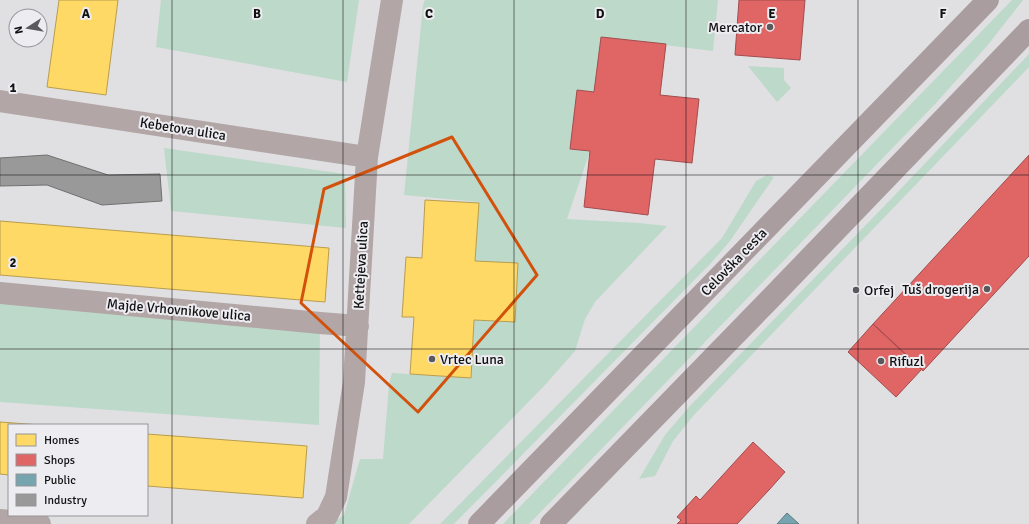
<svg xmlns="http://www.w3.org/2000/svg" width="1029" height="524" viewBox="0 0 1029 524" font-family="Signika,sans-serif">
  <rect width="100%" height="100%" fill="#e0e0e2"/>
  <!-- green -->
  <path fill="#bdd9ca" d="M161,0h198l-12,82 -191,-35z
    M425,0h293l-5,51 -112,-14 -7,55 -17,-2 -7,58 20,3 -23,68 72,4 28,3 -72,76 -10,17 -10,32 -30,34 -136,139h-77l12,-9 16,-56h23l6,-75 3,-11 79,5 3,-58 41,2 3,-58 -43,-3 3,-59 -74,-7 19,-190z
    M1012,0h11l-36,46 -51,57 -407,421h-26z
    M1029,54v13l-335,348 -21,26 -18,35 -16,3 26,-44 23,-27 205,-211z
    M748,66l36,2v12l7,8 -14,14z
    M164,148l181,26 1,54 -175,-17z
    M767,175l7,2 -44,64 -18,21 -258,262h-14l282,-286 34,-57z
    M0,293l320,30 -1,102 -319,-23z"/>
  <!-- homes -->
  <path fill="#ffd966" stroke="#b89d4d" d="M59,0h59l-12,95 -59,-8z
    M425,200l54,3 -4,58 43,2 -3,59 -41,-2 -3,58 -61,-4 4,-57h-12l4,-60 16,1z
    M0,221l329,27 -4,54 -325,-27z
    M0,422l41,3h-32v50l-9,-1z
    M147,434l160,12 -4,52 -156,-12z"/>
  <!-- shops -->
  <path fill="#e06666" stroke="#a24c4d" d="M739,0h66l-5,60 -65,-5z
    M601,37l65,7 -6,51 39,4 -7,64 -37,-4 -7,56 -64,-8 6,-56 -20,-2 7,-59 17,2z
    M1029,155v101l-106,115 -50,-47z
    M873,324l49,45 -26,28 -48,-45z
    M753,442l32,30 -16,18 -32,34h-60l4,-4 -4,-3 19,-21 4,4z"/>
  <!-- public -->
  <path fill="#76a5af" stroke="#587980" d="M787,513l12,11h-22z"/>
  <!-- industry -->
  <path fill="#999" stroke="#707070" d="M47,155l61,20 52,-1 2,27 -60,4 -55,-20 -47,1v-28z"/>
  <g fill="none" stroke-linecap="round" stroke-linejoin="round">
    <!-- minor -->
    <path stroke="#b2a6a7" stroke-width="22" d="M0,101l367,56
      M0,293l320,30 38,3
      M0,520l40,4
      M317,524l10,-8 9,-19 18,-115 13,-225 25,-157"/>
    <!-- major -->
    <path stroke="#aa9d9f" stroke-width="22" d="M479,524l509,-524
      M551,524l219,-225 259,-269"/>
  </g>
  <!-- marked area -->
  <path fill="none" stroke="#d2520d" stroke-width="3" stroke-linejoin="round" d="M452,137l85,138 -119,137 -117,-109 23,-114z"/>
  <!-- grid -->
  <path fill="none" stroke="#111112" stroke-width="1" stroke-opacity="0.55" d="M172,0v524M343,0v524M514,0v524M686,0v524M858,0v524M0,175h1029M0,349h1029"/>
  <!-- markers -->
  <g fill="#59595b" stroke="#edecf1" stroke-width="1.5">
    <circle cx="770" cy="27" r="4"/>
    <circle cx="987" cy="289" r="4"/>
    <circle cx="856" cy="290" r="4"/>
    <circle cx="432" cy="359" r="4"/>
    <circle cx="881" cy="361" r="4"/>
  </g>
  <g text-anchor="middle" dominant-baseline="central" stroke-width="4" stroke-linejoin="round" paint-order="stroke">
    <!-- poi labels -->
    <g font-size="14" fill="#111112" stroke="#edecf1" text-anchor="start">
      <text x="762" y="27" text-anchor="end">Mercator</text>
      <text x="979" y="289" text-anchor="end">Tuš drogerija</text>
      <text x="864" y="290">Orfej</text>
      <text x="440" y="359">Vrtec Luna</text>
      <text x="889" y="361">Rifuzl</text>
    </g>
    <!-- street labels -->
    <g font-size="14" fill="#111112" stroke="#edecf1">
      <text transform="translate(183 129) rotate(9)">Kebetova ulica</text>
      <text transform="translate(734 262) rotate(-46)">Celovška cesta</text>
      <text transform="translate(361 265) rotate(-87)">Kettejeva ulica</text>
      <text transform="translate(179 310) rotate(5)">Majde Vrhovnikove ulica</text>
    </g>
  </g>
  <g font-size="13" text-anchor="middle" font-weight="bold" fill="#111112" stroke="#edecf1" stroke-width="4" stroke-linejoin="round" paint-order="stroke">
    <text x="86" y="18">A</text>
    <text x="257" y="18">B</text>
    <text x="429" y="18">C</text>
    <text x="600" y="18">D</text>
    <text x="772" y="18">E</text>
    <text x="943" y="18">F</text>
    <text x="13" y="92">1</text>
    <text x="13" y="267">2</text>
  </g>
  <!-- legend -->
  <rect x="8" y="424" width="140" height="92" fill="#edecf1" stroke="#959498"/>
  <rect x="16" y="434" width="20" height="12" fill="#ffd966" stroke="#959498"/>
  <text x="44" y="444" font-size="12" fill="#111112">Homes</text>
  <rect x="16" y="454" width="20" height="12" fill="#e06666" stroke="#959498"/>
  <text x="44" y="464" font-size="12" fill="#111112">Shops</text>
  <rect x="16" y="474" width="20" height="12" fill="#76a5af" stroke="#959498"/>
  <text x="44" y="484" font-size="12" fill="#111112">Public</text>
  <rect x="16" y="494" width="20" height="12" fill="#999999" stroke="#959498"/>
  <text x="44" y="504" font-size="12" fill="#111112">Industry</text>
  <!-- north arrow -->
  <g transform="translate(28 28) rotate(258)"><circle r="19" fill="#edecf1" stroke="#959498"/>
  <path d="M0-3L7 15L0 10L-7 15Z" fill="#59595b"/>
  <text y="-6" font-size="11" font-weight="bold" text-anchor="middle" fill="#111112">N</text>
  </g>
</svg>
